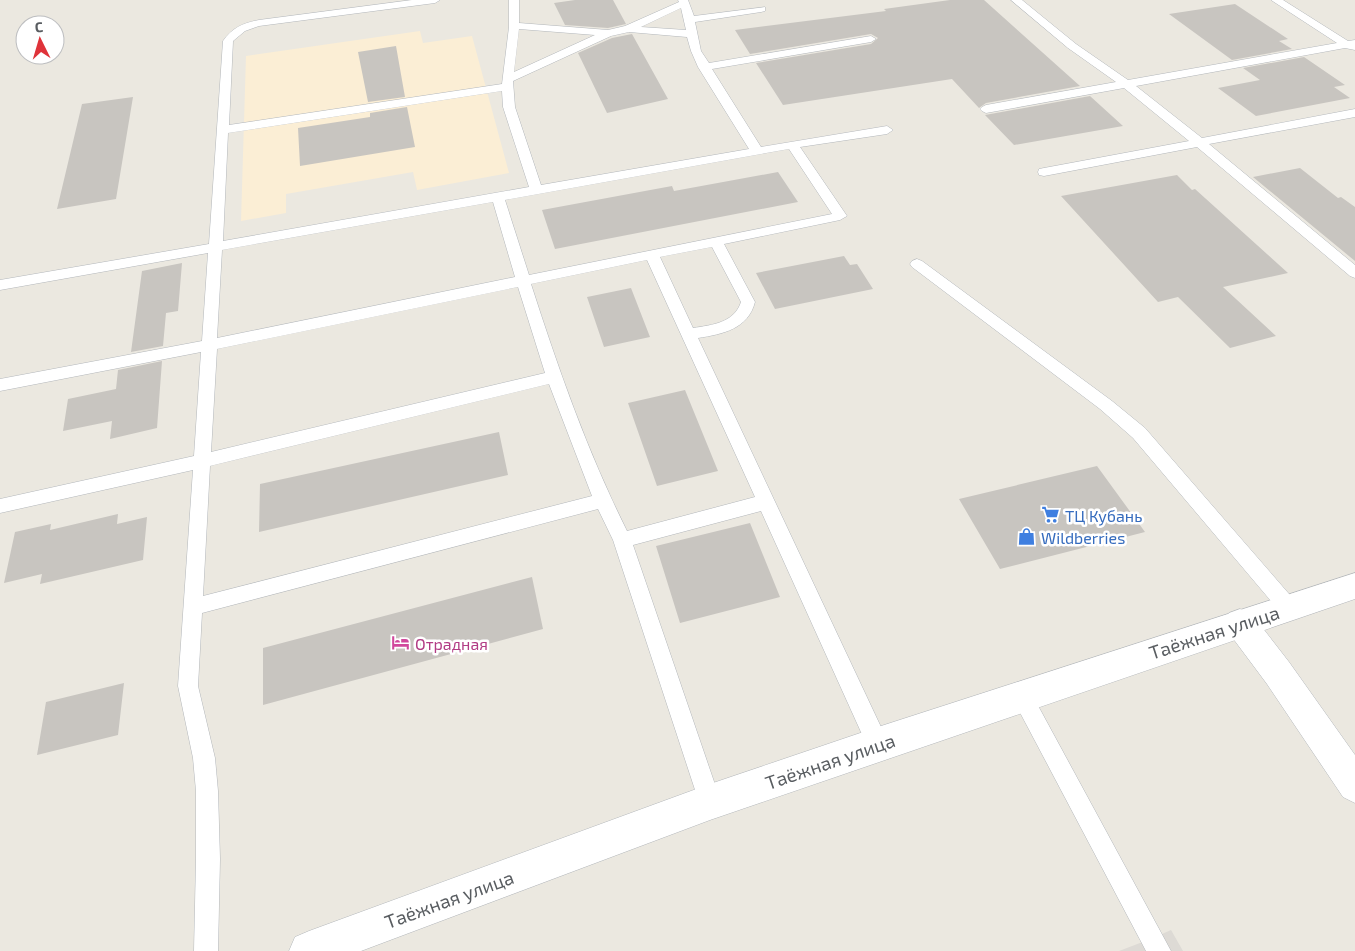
<svg xmlns="http://www.w3.org/2000/svg" width="1355" height="951" viewBox="0 0 1355 951" font-family="'Exo 2',sans-serif">
  <rect width="100%" height="100%" fill="#ebe8e0"/>
  <!-- commercial -->
  <path fill="#fbeed5" d="M420,31l3,12 49,-7 37,137 -92,17 -4,-18 -127,22v19l-45,8 5,-165z"/>
  <!-- industrial -->
  <path fill="#dddad5" d="M1171,930l12,21h-64l34,-13z"/>
  <!-- building -->
  <path fill="#c8c5c0" d="M575,0h38l13,24 -18,4 -43,-3 -11,-22z
    M950,0h34l96,86 -94,17 -7,5 -27,-29 -169,26 -27,-42 115,-19 7,-6 -7,-4 -121,20 -15,-24 151,-19 -2,-2z
    M1235,4l53,35 -9,2 13,8 -60,11 -63,-46z
    M632,34l36,65 -61,14 -29,-60 34,-15z
    M396,46l9,51 -37,5 -10,-50z
    M1304,57l41,28 -11,2 16,11 -94,18 -38,-28 42,-8 -17,-12z
    M1090,96l33,30 -109,19 -29,-30z
    M133,97l-17,102 -59,10 25,-105z
    M407,107l8,40 -115,19 -2,-38 72,-11v-4z
    M1300,168l38,30 3,-1 14,10v54l-102,-84z
    M778,172l20,30 -243,47 -13,-39 130,-24 2,5z
    M1177,175l15,15 3,-1 93,84 -65,14 53,49 -46,12 -52,-51 -20,5 -97,-106z
    M844,256l6,9 7,-1 16,25 -98,20 -19,-36z
    M182,263l-4,48 -12,2 -3,33 -32,6 11,-81z
    M631,288l19,49 -46,10 -17,-50z
    M162,361l-5,67 -47,11 2,-18 -49,10 5,-32 48,-10 2,-19z
    M685,390l33,81 -61,15 -29,-83z
    M499,432l9,43 -249,57 1,-48z
    M1097,466l48,66 -145,37 -41,-70z
    M118,514l-1,10 30,-7 -4,43 -103,24 2,-10 -38,9 11,-51 36,-8 -1,6z
    M750,523l30,74 -100,26 -24,-77z
    M532,577l11,52 -280,76v-57z
    M124,683l-6,52 -81,20 9,-53z"/>
  <g fill="none" stroke-linecap="round" stroke-linejoin="round">
    <defs>
      <path id="service" d="M412,0h28l-5,3 -176,23 -14,5 -12,10 -4,84 273,-41 7,-57v-27h10v23l89,7 17,-4 54,-24 -1,-2h10l6,16 71,-9v4l-4,1 -66,10 6,29 8,12 162,-27 5,3 -5,3 -159,27 49,78 126,-21 6,4 -6,4 -87,13 47,69 -7,4 -116,24 31,58c-7,27 -32,32 -57,36l191,406 -3,8 -8,3 -8,-3 -109,-241 -128,34 88,257 -3,8 -8,3 -8,-3 -3,-8 -86,-262 -15,-31 -396,104 -4,73 17,72 3,33 2,68 -2,92h-24l2,-92v-68l-3,-33 -15,-72 15,-216 -193,43v-14l194,-43 7,-104 -201,39v-12l202,-38 6,-88 -208,37v-10l209,-36 14,-203c9,-13 20,-18 36,-21zM681,8l5,22 -45,-3zM519,29l76,6 -81,37zM629,32l58,5 4,14 7,16 51,82 -208,36 -26,-78 -2,-26 98,-45zM502,91l1,16 26,80 -306,54 5,-108zM789,149l43,65 -303,61 -24,-75zM493,202l22,75 -298,61 5,-88zM712,247l29,55c-7,21 -29,23 -48,26l-33,-71zM647,260l108,237 -128,34c-40,-80 -69,-163 -96,-247zM518,287l27,86 -334,79 6,-103zM549,384l43,112 -389,100 7,-130z
        M1011,0h11l54,44 52,36 209,-37 -66,-43h12l65,41 7,-1v10l-10,-2 -209,38 66,52 153,-29v8l-146,27 146,121v13l-5,-2 -153,-129 -153,29 -5,-1 -1,-3 1,-3 5,-1 145,-27 -65,-53 -138,25 -4,-2 -2,-2 2,-2 4,-2 130,-23 -48,-34z
        M917,259l5,2 190,140 33,27 151,174 3,6 -3,6 -7,3 -7,-3 -149,-176 -33,-29 -188,-142 -2,-3 2,-3z
        M1022,686l7,3 142,262h-25l-131,-248 -3,-7 3,-7z"/>
      <path id="minor" d="M1240,609l11,4 38,49 66,93v48l-12,-6 -76,-113 -38,-51 -5,-10 5,-10z"/>
      <path id="tertiary" d="M1355,573v26l-645,221 -349,131h-72l6,-14 14,-6 401,-147 168,-57z"/>
    </defs>
    <!-- service casing -->
    <use href="#service" stroke="#b3b7bb" stroke-width="1"/>
    <!-- minor casing -->
    <use href="#minor" stroke="#b3b7bb" stroke-width="1"/>
    <!-- tertiary casing -->
    <use href="#tertiary" stroke="#b3b7bb" stroke-width="1"/>
    <!-- service -->
    <use href="#service" fill="#fff" fill-rule="evenodd"/>
    <!-- minor -->
    <use href="#minor" fill="#fff" fill-rule="evenodd"/>
    <!-- tertiary -->
    <use href="#tertiary" fill="#fff" fill-rule="evenodd"/>
  </g>
  <!-- icons -->
  <defs>
    <symbol id="supermarket-bare" viewBox="-9 -9 18 18"><path d="M-6-5.5h2.5l.6 2H6L4.5 2H-2.5L-4.4-4H-6ZM-1.5 3.2a1.3 1.3 0 1 0 .1 0ZM3 3.2a1.3 1.3 0 1 0 .1 0Z" fill="#3f7fe0" stroke="#fff" stroke-width="2.5" paint-order="stroke"/></symbol>
    <symbol id="shop-bare" viewBox="-9 -9 18 18"><path d="M-5-2.5h2.3a2.7 3.5 0 0 1 5.4 0H5L5.5 6h-11ZM-1.5-2.5h3a1.5 2.3 0 0 0-3 0Z" fill="#3f7fe0" stroke="#fff" stroke-width="2.5" paint-order="stroke"/></symbol>
    <symbol id="hotel-bare" viewBox="-9 -9 18 18"><path d="M-6-4.5h1.5V1H6V5H4.5V3h-9V5H-6ZM-4 0a1.8 1.8 0 1 1 3.6 0ZM.5 0V-2.5h3Q6-2.5 6 0Z" fill="#d1479c" stroke="#fff" stroke-width="2.5" paint-order="stroke"/></symbol>
  </defs>
  <g fill-rule="evenodd">
    <use href="#supermarket-bare" x="1038" y="502" width="25" height="25"/>
    <use href="#shop-bare" x="1014" y="524" width="25" height="25"/>
    <use href="#hotel-bare" x="388" y="630" width="25" height="25"/>
  </g>
  <g text-anchor="middle" dominant-baseline="central" stroke-width="5" stroke-linejoin="round" paint-order="stroke">
    <!-- shop labels -->
    <g font-size="16" fill="#366cbe" stroke="#fff" text-anchor="start">
      <text x="1065" y="515">ТЦ Кубань</text>
      <text x="1041" y="537">Wildberries</text>
    </g>
    <!-- hotel labels -->
    <g font-size="16" fill="#b23c85" stroke="#fff" text-anchor="start">
      <text x="415" y="643">Отрадная</text>
    </g>
    <!-- near-street labels -->
    <g font-size="19" fill="#595d61" stroke="#fff">
      <text transform="translate(1214 632) rotate(-18)">Таёжная улица</text>
      <text transform="translate(830 761) rotate(-19)">Таёжная улица</text>
      <text transform="translate(449 899) rotate(-20)">Таёжная улица</text>
    </g>
  </g>
  <!-- north arrow -->
  <g transform="translate(40 40) rotate(355)"><circle r="24" fill="#ffffff" stroke="#bdbec0"/>
  <path d="M0-4L9 19L0 12L-9 19Z" fill="#df333a"/>
  <text y="-8" font-size="14" font-weight="bold" text-anchor="middle" fill="#595d61">С</text>
  </g>
</svg>
